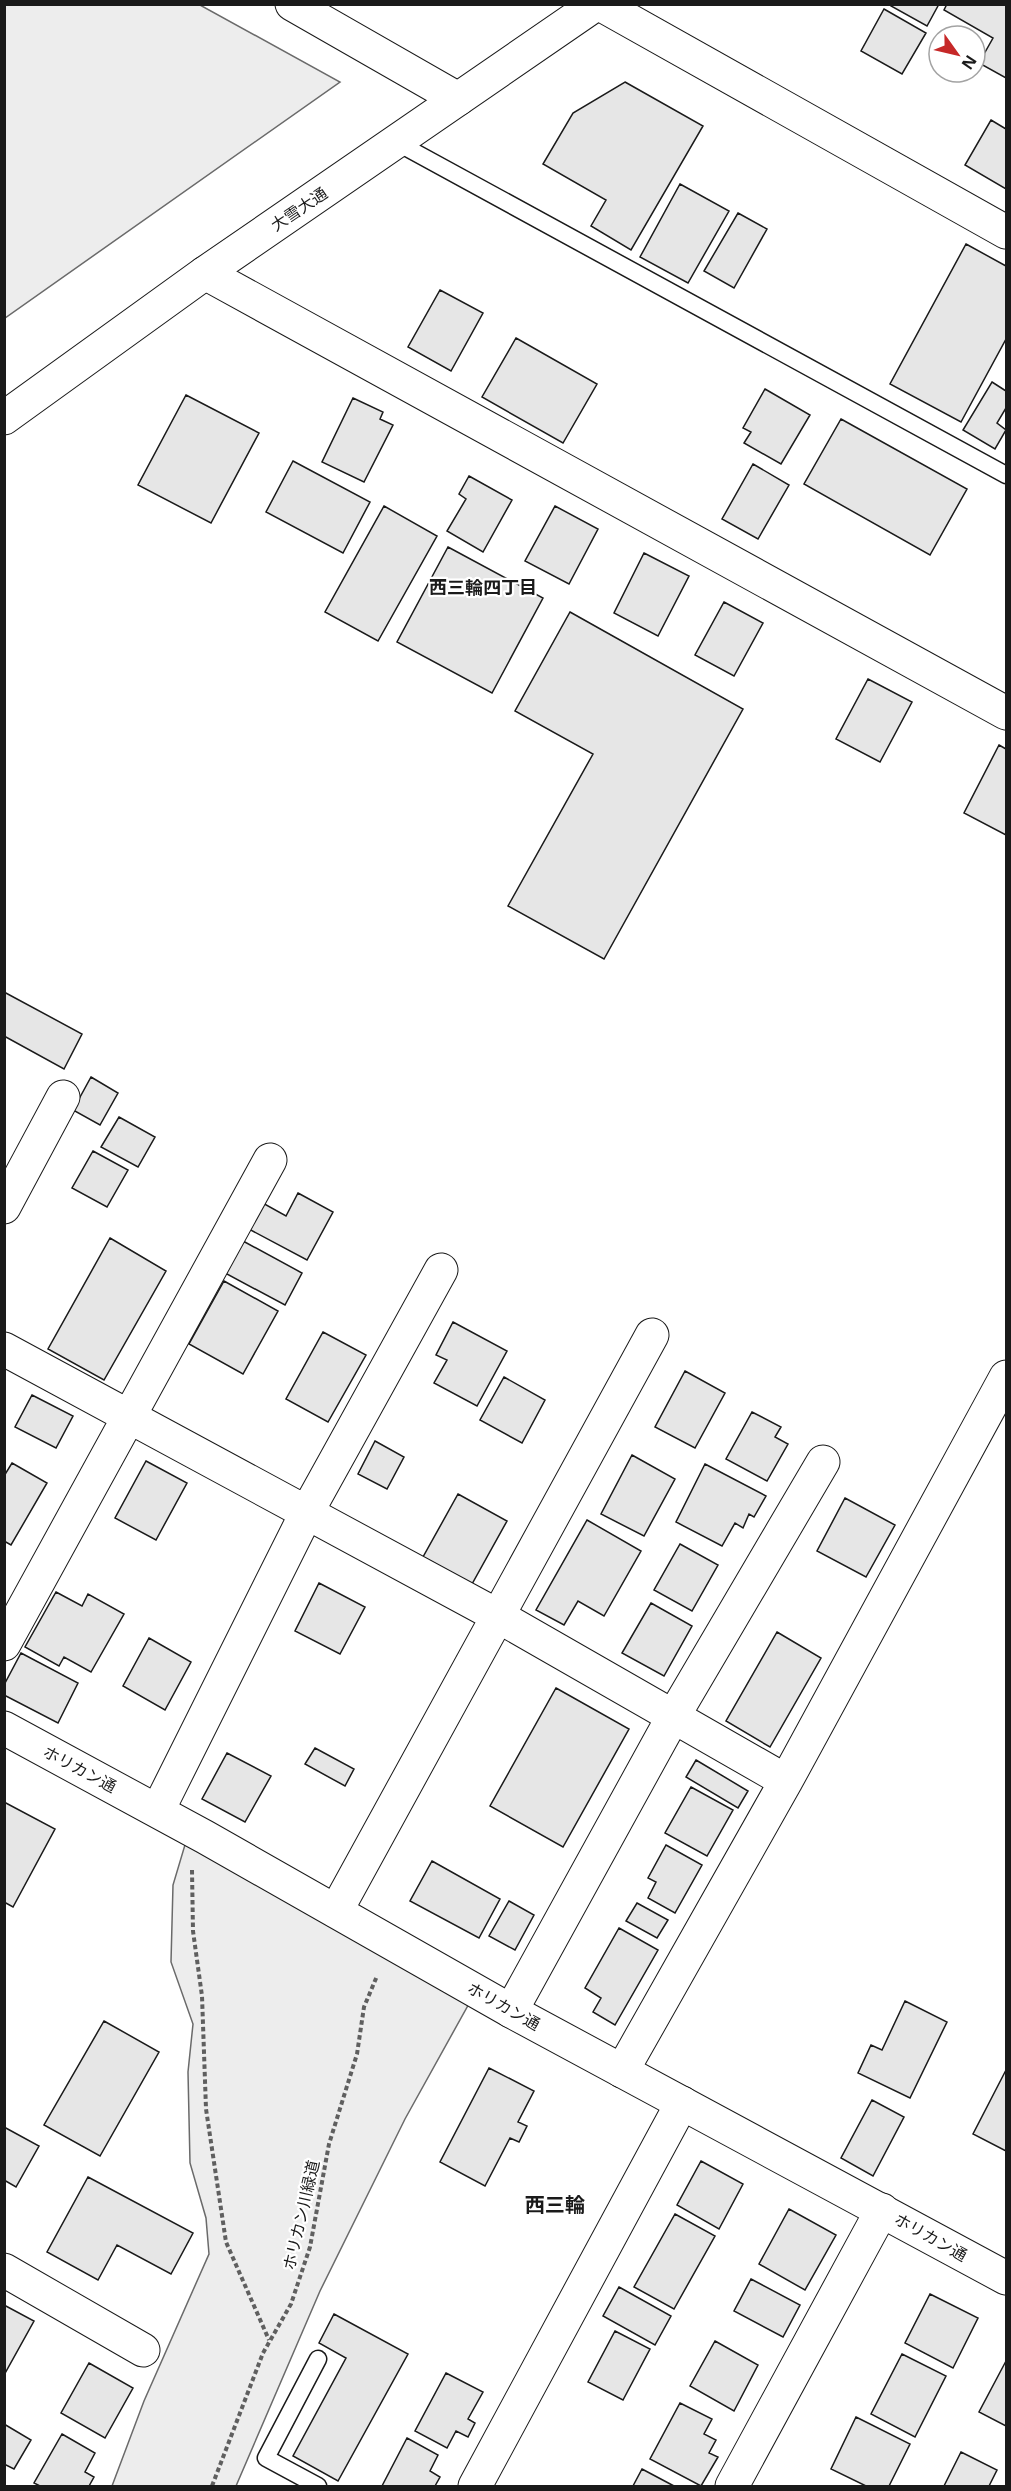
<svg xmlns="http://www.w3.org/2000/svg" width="1011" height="2491" viewBox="0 0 1011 2491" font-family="'Noto Sans','Noto Sans JP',sans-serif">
  <rect width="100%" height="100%" fill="#fff"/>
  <!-- built -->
  <path fill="#ededed" stroke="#6a6a6a" stroke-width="1.5" d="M5,4l195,1 140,77 -335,236z
    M190,1828l286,163 -71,128 -85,172 -84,195h-124l32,-85 65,-147 -3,-36 -16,-55 -2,-91 5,-48 -22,-62 2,-77z"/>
  <!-- building -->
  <path fill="#e6e6e6" stroke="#1a1a1a" stroke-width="1.5" d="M892,4h47l-12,22 -36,-20z
    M947,4h59v74l-27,-15 14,-25 -49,-28z
    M884,9l42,24 -24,41 -41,-23z
    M625,82l78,44 -72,124 -40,-24 15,-26 -63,-36 30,-51z
    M991,120l15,9v60l-41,-24z
    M680,184l49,27 -41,72 -48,-26z
    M738,213l29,16 -33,59 -30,-17z
    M966,244l40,22v73l-45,83 -71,-38z
    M440,290l43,23 -32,58 -43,-24z
    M516,338l81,46 -34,59 -81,-46z
    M992,382l14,9v17l-9,15 9,7 -11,19 -32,-19z
    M765,389l45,26 -29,49 -37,-21 7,-11 -8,-4z
    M186,395l73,38 -48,90 -73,-38z
    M353,398l30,14 -3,7 13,6 -29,57 -42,-20z
    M841,419l126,70 -37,66 -126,-71z
    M293,461l77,41 -27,51 -77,-41z
    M753,464l36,21 -31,54 -36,-20z
    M469,476l43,24 -29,52 -36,-21 19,-32 -7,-5z
    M384,506l53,30 -59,105 -53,-29z
    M555,506l43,23 -29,55 -44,-23z
    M448,547l95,51 -51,95 -95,-51z
    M644,553l45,23 -31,60 -44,-23z
    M724,602l39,21 -29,53 -39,-21z
    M570,612l173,97 -139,250 -96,-53 85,-152 -78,-43z
    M868,679l44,23 -32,60 -44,-23z
    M999,745l7,4v86l-42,-22z
    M4,992l78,42 -18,35 -60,-33z
    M91,1077l27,16 -18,32 -27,-15z
    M119,1117l36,20 -17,30 -37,-20z
    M93,1151l35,19 -21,37 -35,-19z
    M298,1193l35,19 -26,48 -60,-32 14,-26 25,14z
    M110,1238l56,33 -62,109 -56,-31z
    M243,1241l59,32 -17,32 -60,-32z
    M224,1281l54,30 -35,63 -54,-30z
    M453,1322l54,29 -30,55 -43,-23 13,-23 -11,-5z
    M323,1332l43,23 -38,67 -42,-23z
    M685,1371l40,22 -30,55 -40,-21z
    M504,1377l41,23 -23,43 -42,-23z
    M32,1395l41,21 -17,32 -41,-21z
    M752,1412l29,15 -6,10 13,7 -21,37 -41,-22z
    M375,1441l29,16 -17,32 -29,-15z
    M632,1455l43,24 -31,57 -43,-22z
    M146,1461l41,22 -31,57 -41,-22z
    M12,1463l35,20 -36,62 -7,-4v-65z
    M705,1464l61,32 -12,21 -5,-3 -6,14 -8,-5 -13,23 -46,-24z
    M458,1494l49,27 -35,63 -49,-27z
    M845,1498l50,27 -29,52 -49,-26z
    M587,1520l54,31 -37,65 -26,-15 -14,24 -28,-15z
    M680,1544l38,21 -26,46 -38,-21z
    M319,1583l46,24 -25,47 -45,-23z
    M56,1592l26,14 6,-12 36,20 -33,58 -27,-15 -5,9 -34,-19z
    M651,1603l41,23 -28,50 -42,-23z
    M777,1632l44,26 -51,89 -44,-26z
    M149,1638l42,24 -26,48 -42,-24z
    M21,1653l57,30 -20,40 -54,-28v-10z
    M556,1688l73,41 -66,118 -73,-41z
    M315,1748l39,21 -9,17 -40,-22z
    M227,1753l44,23 -26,46 -43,-23z
    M696,1760l52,31 -10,17 -52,-31z
    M691,1787l42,23 -26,46 -42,-23z
    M4,1802l51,27 -42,78 -9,-5z
    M666,1845l36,20 -27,48 -27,-15 8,-16 -8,-4z
    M432,1861l68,38 -21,39 -69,-37z
    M509,1901l25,14 -19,35 -26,-14z
    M637,1903l31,17 -11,18 -31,-17z
    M619,1928l39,22 -43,75 -22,-13 8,-14 -16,-10z
    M905,2001l42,21 -37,76 -52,-25 13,-28 11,5z
    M104,2021l55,31 -59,104 -56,-31z
    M489,2068l45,23 -16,31 9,4 -8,16 -9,-4 -25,48 -45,-24z
    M1006,2070v81l-33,-17z
    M872,2100l32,17 -31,59 -32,-18z
    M4,2127l35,19 -23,41 -12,-7z
    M701,2161l42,23 -24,45 -42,-24z
    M88,2177l105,56 -22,41 -54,-29 -19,35 -51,-28z
    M789,2209l47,26 -31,55 -46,-26z
    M675,2214l40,22 -41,73 -40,-22z
    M751,2279l49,26 -17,32 -49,-26z
    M619,2287l52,29 -16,29 -52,-29z
    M930,2294l48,24 -25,50 -48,-25z
    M4,2305l30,16 -30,54z
    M334,2314l74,40 -70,127 -45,-25 53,-98 -27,-15z
    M615,2331l35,18 -27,51 -35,-18z
    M715,2341l43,24 -24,46 -44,-25z
    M902,2354l44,22 -31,61 -44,-23z
    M1006,2361v65l-27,-14z
    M89,2363l44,25 -28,50 -44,-25z
    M446,2373l37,19 -15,27 7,4 -7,14 -12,-6 -9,17 -32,-17z
    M680,2403l32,16 -8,15 12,6 -7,13 9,4 -17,29 -51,-27z
    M856,2417l54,27 -21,42h-23l-35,-17z
    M4,2424l27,16 -17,29 -10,-5z
    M62,2434l33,19 -10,19 9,5 -5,9h-49l-6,-3z
    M407,2438l31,17 -8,16 10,6 -5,9h-53z
    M961,2452l36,18 -8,16h-45z
    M642,2469l32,17h-41z"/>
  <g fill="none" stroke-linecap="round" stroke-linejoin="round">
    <defs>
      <path id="service" d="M396,142l610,333
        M318,2359l-52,99 52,28"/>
      <path id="minor" d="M292,4l166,95
        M600,4l406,228
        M205,273l801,440
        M4,1207l59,-110
        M4,1349l494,267 288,165
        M4,1644l266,-484
        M158,1810l149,-298 134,-242
        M336,1911l316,-576
        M511,2011l162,-294 150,-255
        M622,2071l164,-290 220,-404
        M4,2270l139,80
        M475,2486l207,-383
        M732,2486l150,-276"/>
      <path id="tertiary" d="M4,1728l201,109 306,174 495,267"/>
      <path id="trunk" d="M4,418l201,-145 391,-269"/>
    </defs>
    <!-- service casing -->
    <use href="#service" stroke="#1a1a1a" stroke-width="19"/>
    <!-- minor casing -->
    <use href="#minor" stroke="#1a1a1a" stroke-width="35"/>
    <!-- tertiary casing -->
    <use href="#tertiary" stroke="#1a1a1a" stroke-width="35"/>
    <!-- trunk casing -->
    <use href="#trunk" stroke="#1a1a1a" stroke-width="35"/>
    <!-- path -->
    <path stroke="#5f5f5f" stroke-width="4" stroke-dasharray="4.5 3" stroke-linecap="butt" d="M192,1870l1,61 9,65 4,113 20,133 43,98
      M212,2486l51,-133 28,-49 19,-57 19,-103 28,-90 7,-47 13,-31"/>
    <!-- service -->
    <use href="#service" stroke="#fff" stroke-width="16"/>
    <!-- minor -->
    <use href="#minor" stroke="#fff" stroke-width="33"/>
    <!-- tertiary -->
    <use href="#tertiary" stroke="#fff" stroke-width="33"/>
    <!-- trunk -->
    <use href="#trunk" stroke="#fff" stroke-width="33"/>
  </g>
  <g text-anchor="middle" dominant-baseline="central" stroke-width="4.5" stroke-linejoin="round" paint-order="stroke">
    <!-- street labels -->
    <g font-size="16" fill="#1a1a1a" stroke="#fff">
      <text transform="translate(299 209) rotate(-34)">大雪大通</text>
      <text transform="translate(80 1769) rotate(28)">ホリカン通</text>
      <text transform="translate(504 2006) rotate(29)">ホリカン通</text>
      <text transform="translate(301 2215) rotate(-77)">ホリカン川緑道</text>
      <text transform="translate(931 2237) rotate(29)">ホリカン通</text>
    </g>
    <!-- neighbourhood labels -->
    <g font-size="18" font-weight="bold" fill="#1a1a1a" stroke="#fff">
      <text x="483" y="587">西三輪四丁目</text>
    </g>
    <!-- quarter labels -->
    <g font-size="20" font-weight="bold" fill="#1a1a1a" stroke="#fff">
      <text x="555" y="2204">西三輪</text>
    </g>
  </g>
  <!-- border -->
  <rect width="1011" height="2491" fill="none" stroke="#1a1a1a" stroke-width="12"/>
  <!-- north arrow -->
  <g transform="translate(957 54) rotate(124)"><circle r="28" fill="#ffffff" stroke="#a3a3a3" stroke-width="1.5"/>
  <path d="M0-4.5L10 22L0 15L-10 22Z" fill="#c62828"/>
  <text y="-9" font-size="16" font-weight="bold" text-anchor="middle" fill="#1a1a1a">N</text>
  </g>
</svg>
